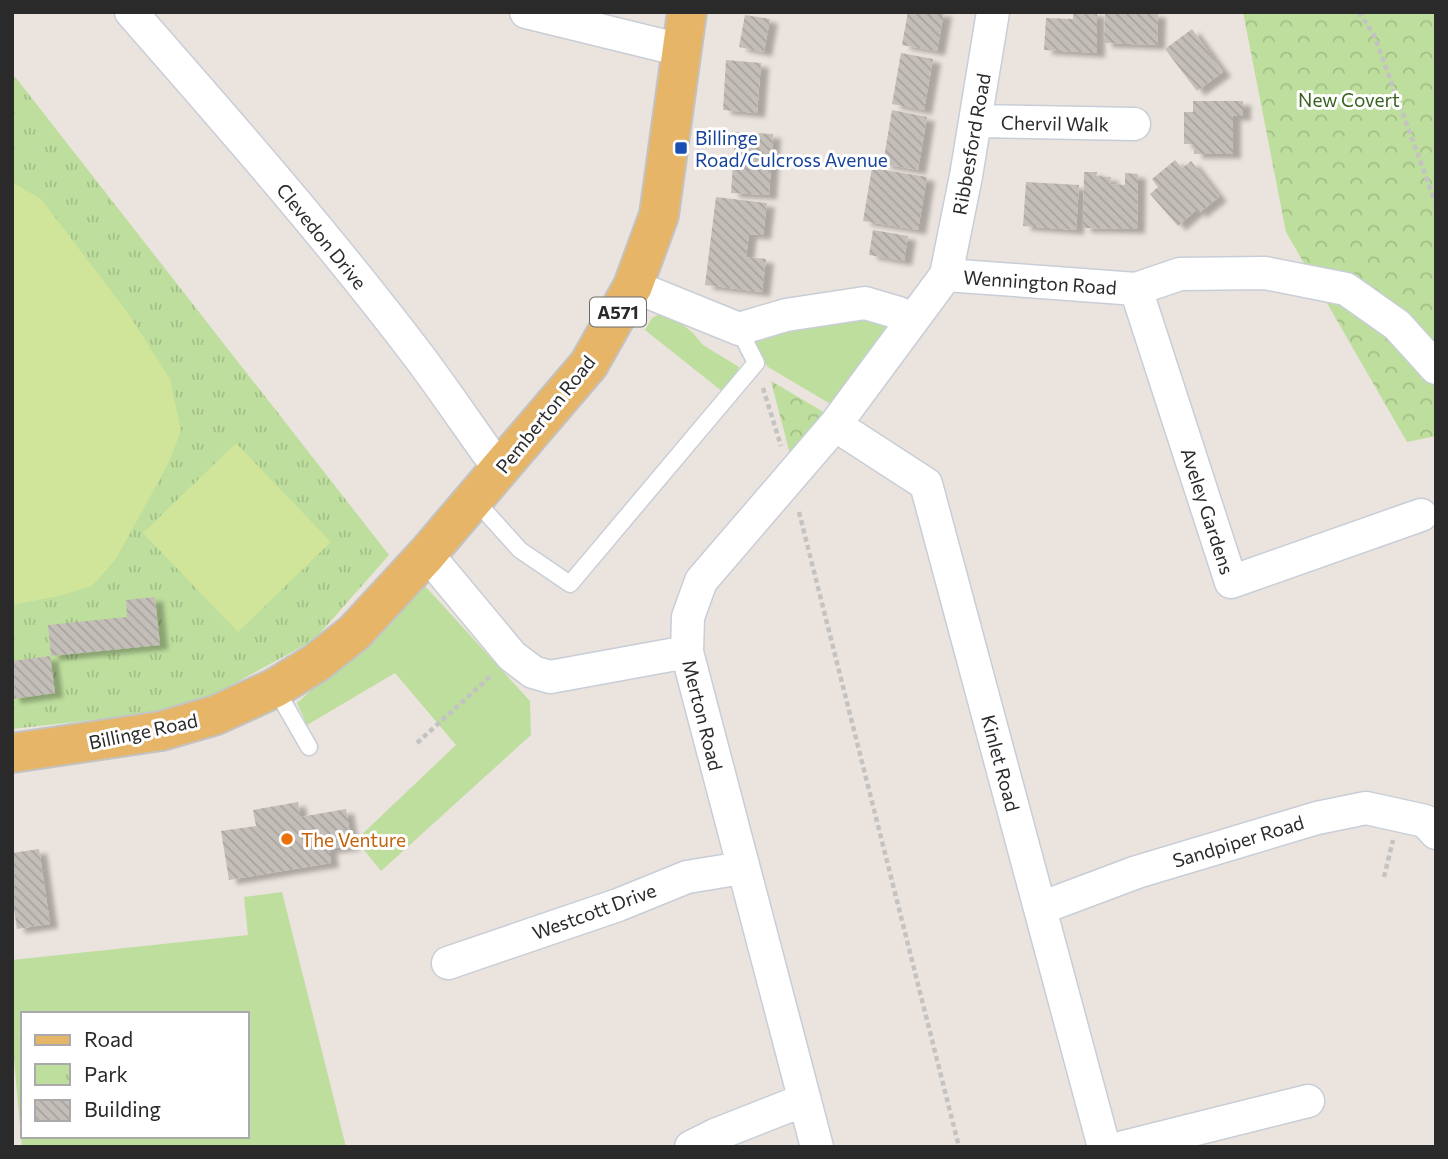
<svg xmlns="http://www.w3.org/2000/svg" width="1448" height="1159" viewBox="0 0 1448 1159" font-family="Commissioner,sans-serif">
  <defs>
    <pattern id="forest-crowns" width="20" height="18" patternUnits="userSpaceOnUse" patternTransform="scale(1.75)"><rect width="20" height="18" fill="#bdde9d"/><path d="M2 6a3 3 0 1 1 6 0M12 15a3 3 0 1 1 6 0" fill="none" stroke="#a3bf87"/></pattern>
    <pattern id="park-tufts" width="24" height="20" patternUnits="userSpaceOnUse" patternTransform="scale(1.75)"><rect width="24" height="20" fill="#bdde9d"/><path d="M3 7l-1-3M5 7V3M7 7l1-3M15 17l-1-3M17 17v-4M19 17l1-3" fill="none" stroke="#a3bf87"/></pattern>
    <pattern id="building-back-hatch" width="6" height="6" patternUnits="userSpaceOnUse" patternTransform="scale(1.75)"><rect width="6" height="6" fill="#c4beb9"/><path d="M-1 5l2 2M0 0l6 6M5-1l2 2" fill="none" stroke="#a9a39f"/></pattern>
    <filter id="shadow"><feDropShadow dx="8" dy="4.5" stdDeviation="2" flood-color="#0004"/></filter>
  </defs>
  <rect width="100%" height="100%" fill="#ebe3dd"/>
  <!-- grass -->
  <path fill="#bdde9d" d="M863,310l43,20 -72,76 -66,-39 -29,-38z
    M658,315l17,4 17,13 11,13 36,22 -4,10 -12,15 -78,-62 7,-12z
    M425,586l105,115 1,34 -150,136 -25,-31 100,-95 -61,-72 -88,52 -10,-22z
    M282,892l64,255h-324l-5,-54h6v43h224v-122h-224v18l-11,1v-73l236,-25 -4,-38z"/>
  <!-- forest -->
  <path fill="url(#forest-crowns)" d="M1243,12h193v424l-29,6 -121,-210z
    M771,381l56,33 -36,44z"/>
  <!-- park -->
  <path fill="url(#park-tufts)" d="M12,77l4,1 373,477 -75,85 -97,53 -45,18 -160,18z
    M23,1032v61h-6l-5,-60z"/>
  <!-- pitch -->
  <path fill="#d0e49a" d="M12,182l29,17 87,114 42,66 11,52 -13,33 -52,95 -24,27 -33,10 -47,9z
    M236,443l95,99 -93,90 -95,-99z"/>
  <!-- building -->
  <path fill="url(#building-back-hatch)" filter="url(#shadow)" d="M908,12h36l-7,39 -35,-6z
    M1073,12h24v41l-53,-3 2,-32 27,1z
    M1105,12l53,1 -1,32 -53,-2z
    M745,15l25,4 -6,33 -25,-5z
    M1192,29l31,43 -26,19 -32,-42z
    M901,53l32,6 -9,51 -32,-6z
    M726,60l35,3 -4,50 -34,-3z
    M1193,101h50v15h-10v38h-39v-10h-10v-32h9z
    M892,110l35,7 -9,53 -35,-6z
    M735,132l38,2 -4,61 -38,-2z
    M1175,160l7,8 9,-7 28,36 -20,16 -3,-3 -18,16 -28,-32 8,-7 -6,-8z
    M872,168l55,9 -9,53 -55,-9z
    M1084,172h13l-1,4 15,1 -1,7 15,1v-12l13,1 -1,55 -54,-1z
    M1026,182l53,3 -3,45 -53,-4z
    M716,197l51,6 -4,32 -14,-1 -3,23 20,2 -4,33 -57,-7z
    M873,230l35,6 -4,25 -35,-6z
    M155,597l5,48 -109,11 -3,-31 79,-8 -1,-17z
    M50,656l5,37 -43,6v-38z
    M298,802l2,15 46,-8 6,37 -23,3 2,14 -102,17 -8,-49 35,-5 -3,-16z
    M39,849l11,75 -33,5 -5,-32v-44z"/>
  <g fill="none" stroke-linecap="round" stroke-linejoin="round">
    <defs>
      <path id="service" d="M474,499l46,51 50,34 186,-221 -17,-34
        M275,688l34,59"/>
      <path id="minor" d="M131,12c99,113 198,226 289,346 27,36 53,75 80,112
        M526,12l155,38
        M976,121l158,3
        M946,275l190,14 44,-15 85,-1 81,16 51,36 39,43
        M633,286l106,43 47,-14 79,-12 34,10
        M1136,289l95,293 190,-67
        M835,425l91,59 178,663
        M427,554l85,102 21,16 17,5 137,-25
        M1041,908l96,-36 180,-54 49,-10 59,13 11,12
        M448,963l170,-58 69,-28 55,-9
        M691,1147l24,-12 89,-35
        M817,1147l-130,-495 1,-35 13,-36 134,-156 111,-150 20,-99 27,-164
        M1124,1147l184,-46"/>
      <path id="primary" d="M12,753l149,-22 55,-16 59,-27 41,-25 38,-30 73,-79 162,-190 44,-78 26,-71 28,-203"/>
    </defs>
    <!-- service casing -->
    <use href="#service" stroke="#c8ced7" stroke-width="19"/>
    <!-- minor casing -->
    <use href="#minor" stroke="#c8ced7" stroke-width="35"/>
    <!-- primary casing -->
    <use href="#primary" stroke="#c3c3c3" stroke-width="42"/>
    <!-- path -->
    <path stroke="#c3c3c3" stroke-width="4.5" stroke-dasharray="5 3.5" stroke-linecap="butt" d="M1359,12l15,23 62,169
      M763,388l18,58
      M799,512l160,635
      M417,743l76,-69
      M1384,877l9,-37"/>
    <!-- service -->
    <use href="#service" stroke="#fff" stroke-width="16"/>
    <!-- minor -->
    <use href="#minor" stroke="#fff" stroke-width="32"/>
    <!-- primary -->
    <use href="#primary" stroke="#e6b567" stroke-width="38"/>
  </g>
  <!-- markers -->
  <rect fill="#1a4fb4" stroke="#fff" stroke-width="2.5" x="674" y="141" width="14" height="14" rx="3.5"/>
  <circle fill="#e8710a" stroke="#fff" stroke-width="2.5" cx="287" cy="839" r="7"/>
  <g text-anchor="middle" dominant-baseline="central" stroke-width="6" stroke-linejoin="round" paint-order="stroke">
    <!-- shield labels -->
    <rect fill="#fff" stroke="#6a6a6a" stroke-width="2" x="590" y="297.5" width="56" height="29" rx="5"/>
    <g font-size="18" font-weight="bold" fill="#2a2a2a">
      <text x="618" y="312">A571</text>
    </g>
    <!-- park labels -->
    <g font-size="19" fill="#37621f" stroke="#fff">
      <text x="1349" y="99">New Covert</text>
    </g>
    <!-- street labels -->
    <g font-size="19" fill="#2a2a2a" stroke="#fff">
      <text transform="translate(1055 123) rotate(1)">Chervil Walk</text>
      <text transform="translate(971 144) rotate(-80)">Ribbesford Road</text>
      <text transform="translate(322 236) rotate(51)">Clevedon Drive</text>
      <text transform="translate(1040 282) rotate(4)">Wennington Road</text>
      <text transform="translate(545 414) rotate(-51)">Pemberton Road</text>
      <text transform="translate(1208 511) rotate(72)">Aveley Gardens</text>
      <text transform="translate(703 715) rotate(76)">Merton Road</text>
      <text transform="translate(143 731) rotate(-12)">Billinge Road</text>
      <text transform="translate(1001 763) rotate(75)">Kinlet Road</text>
      <text transform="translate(1238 841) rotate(-17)">Sandpiper Road</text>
      <text transform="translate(594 911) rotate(-20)">Westcott Drive</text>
    </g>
    <!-- transit labels -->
    <g font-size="19" fill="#164399" stroke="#fff" text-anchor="start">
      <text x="695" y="137">Billinge<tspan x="695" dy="22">Road/Culcross Avenue</tspan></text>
    </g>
    <!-- food labels -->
    <g font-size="19" fill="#c56008" stroke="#fff" text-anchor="start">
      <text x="301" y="839">The Venture</text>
    </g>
  </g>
  <!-- border -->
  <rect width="1448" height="1159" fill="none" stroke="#2a2a2a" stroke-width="28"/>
  <!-- legend -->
  <rect x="21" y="1012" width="228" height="126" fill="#ffffff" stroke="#aaaaaa" stroke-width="2"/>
  <rect x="35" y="1035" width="35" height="10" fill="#e6b567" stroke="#aaaaaa" stroke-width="2"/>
  <text x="84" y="1047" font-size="21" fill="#2a2a2a">Road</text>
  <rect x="35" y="1064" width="35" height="21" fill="url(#park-tufts)" stroke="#aaaaaa" stroke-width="2"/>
  <text x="84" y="1082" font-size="21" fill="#2a2a2a">Park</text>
  <rect x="35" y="1100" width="35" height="21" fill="url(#building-back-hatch)" stroke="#aaaaaa" stroke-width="2"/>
  <text x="84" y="1117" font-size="21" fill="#2a2a2a">Building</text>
</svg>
